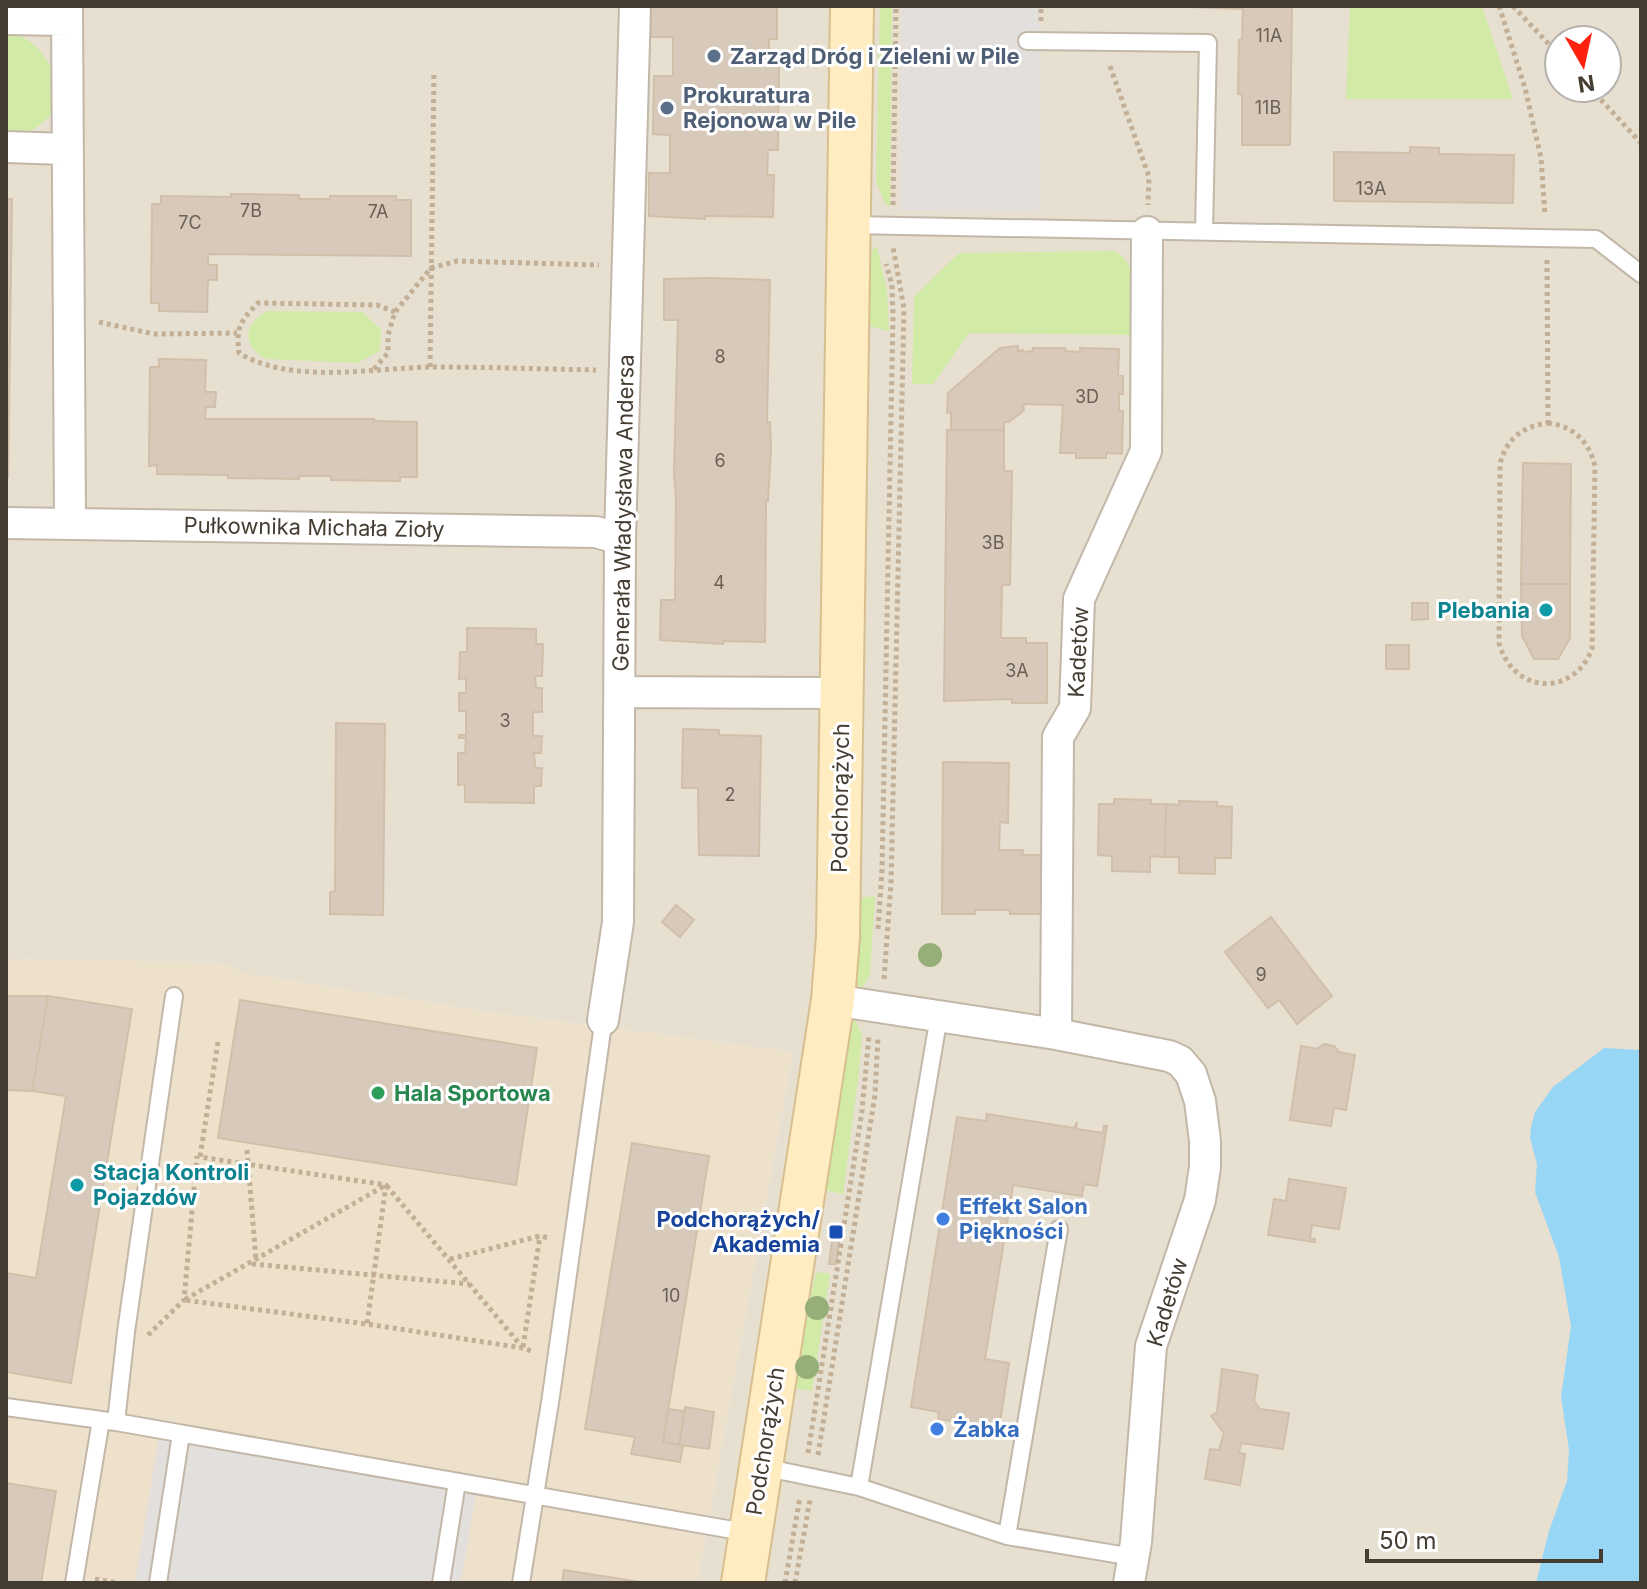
<svg xmlns="http://www.w3.org/2000/svg" width="1647" height="1589" viewBox="0 0 1647 1589" font-family="Inter,sans-serif">
  <rect width="100%" height="100%" fill="#f3ede3"/>
  <!-- residential -->
  <path fill="#e7dfd0" fill-rule="evenodd" d="M6,6h1635v1577h-944l96,-531 -311,-41 -240,-38 -19,-10 -217,-4zM1559,40h48v48h-48z"/>
  <!-- education -->
  <path fill="#eee1cb" d="M6,959l217,4 19,10 240,38 311,41 -96,531h-691z"/>
  <!-- green -->
  <path fill="#d1eba7" d="M880,6h12l-2,200 -4,-1 -10,-23z
    M1350,6h132l31,93h-167z
    M6,33c26,0 49,31 51,56 1,8 -2,17 -4,25l-24,19 -23,2z
    M877,246l10,45 2,40 -20,-5 -5,-6 3,-64z
    M1115,251c29,18 18,55 16,84l-162,-2 -36,51h-21l2,-87 45,-44z
    M268,311l94,1 19,17 -1,22 -23,12 -90,-4c-25,-12 -25,-36 1,-48z
    M875,896l-5,78 -8,15 -8,-7 3,-81 9,-4z
    M851,1020h4l7,15 -3,37 -16,122 -19,-4 9,-42 -3,-38z
    M816,1272l14,2 -18,117 -27,-4 20,-63z"/>
  <!-- parking -->
  <path fill="#e3dfdc" d="M902,6h139l-2,205 -139,-1z
    M160,1430l317,56 -16,97h-326z"/>
  <!-- water -->
  <path fill="#98d6f6" d="M1604,1048l37,2v533h-105l13,-52 18,-50 2,-31 -8,-53 10,-71 -12,-69 -24,-65 2,-28 -7,-26 1,-11 4,-15 18,-25z"/>
  <!-- building -->
  <path fill="#d8caba" stroke="#d1bfaa" stroke-width="2" d="M651,6h126v33h-8v25h10l-1,86h-10l-1,25h7l-1,42 -68,-1v3l-56,-3v-43h21v-38l-17,-1 1,-58h19v-39h-22z
    M1063,6h180v3l-54,-2z
    M1243,6h49l-2,139h-48v-50l-4,-1 1,-54h3z
    M1410,147l29,1v6l75,1 -1,48 -179,-2v-49l76,1z
    M231,194l68,1v4h31v-3h66v4h15v56l-203,-2v11h9v15h-9l-1,32 -48,-1v-8h-8l1,-99h9v-8l70,1z
    M6,199h6l-4,279h-2z
    M707,278l63,2 -3,142h3l1,27 -3,52h-2l-1,141 -41,-1 -1,3 -63,-4 1,-40h14l1,-100 -2,-27 4,-153h-14v-41z
    M1018,346v5l5,-1v2l10,-1v-3h32l1,3 14,1v-4l39,1 -1,27h5v18h-4v17h4l-1,43 -16,-1v5h-30v-5h-16l3,-48 -40,-1 1,6 -15,12h-5v8h-53v-18l-4,1 1,-20 52,-45z
    M159,359l47,1 -1,32h11l-1,15h-9l-1,12h169v2l43,1v55h-17v4l-69,-1v-4h-32v3l-71,-1v-3l-71,-1v-9l-8,1 1,-99h9z
    M947,430h57v41h8l-2,114h-8l-1,53h25v5h21v60h-35v-4l-68,2z
    M1523,463l48,1 -1,120h-49z
    M1521,584h49v54l-12,21h-24l-12,-23z
    M1412,603h16v16l-16,1z
    M467,628l69,1v15h7l-1,32h-7l1,12h6v24h-9v24h9l-1,17h-7l1,15h7l-1,18h-7v17l-69,-1v-18l-7,1v-32h7l1,-15h-7v-3h7v-24h-7v-18h7v-15l-7,1 1,-27h7z
    M1386,645h23v24h-23z
    M336,723l49,1 -2,191 -53,-1v-22l5,-1z
    M683,729l36,1v5l42,1 -2,120 -60,-1 -1,-67h-16z
    M943,762l66,1 -1,60 -8,-1 -1,28h24l-1,5h22v59h-34v-4h-35v4h-33z
    M1114,799l37,1v4h15l-1,53 -15,-1v16l-38,-1v-15l-14,-1 1,-51h15z
    M1179,801l38,1v4l15,1 -1,51h-16v16l-36,-1v-16h-14l1,-53 13,1z
    M676,905l18,15 -14,17 -18,-15z
    M1271,917l61,79 -35,28 -18,-24 -11,8 -43,-56z
    M6,996h42l-16,95 -26,-1z
    M48,996l84,13 -61,374 -65,-11v-99l30,5 30,-182 -34,-5z
    M240,1000l297,48 -21,137 -298,-47z
    M1324,1044l10,2 5,6 16,3 -9,55 -12,-2 -3,18 -41,-6 11,-74 16,3z
    M987,1114l87,14 3,-6 -1,7 27,4 1,-7h3l-10,60 -13,-2 -2,12 -69,-11 -28,174 24,4 -11,73h-2l1,-8 -59,-9 1,-7 -28,-5 46,-290 29,4z
    M632,1143l77,13 -46,286 20,3 -3,17 -49,-8 4,-17 -50,-8z
    M1289,1179l57,9 -7,41 -27,-4 -2,13 5,1v3l-47,-7 6,-36 12,2z
    M834,1225l7,1 -5,38h-7z
    M1222,1369l36,6 -4,26 6,8 29,4 -6,36 -42,-6 -2,10 6,1 -5,31 -35,-6 5,-30 9,1 5,-17 -13,-17 6,-4z
    M685,1407l29,5 -5,37 -30,-4z
    M668,1409l17,2 -6,34 -16,-3z
    M6,1483l50,8 -15,92h-35z
    M564,1570l77,12v1h-79z"/>
  <g fill="none" stroke-linecap="round" stroke-linejoin="round">
    <defs>
      <path id="lane" d="M1027,41l181,2 -4,189
        M851,225l745,14 45,35
        M6,1407l110,15 634,111
        M116,1422l10,-90 48,-336
        M763,1467l96,20 148,49 126,21
        M859,1487l80,-471
        M1007,1536l52,-307
        M74,1583l27,-163
        M158,1583l23,-149
        M441,1583l16,-101
        M521,1583l30,-187 51,-365"/>
      <path id="street" d="M67,6l3,516
        M6,19l61,1
        M6,147l60,2
        M6,523l590,9 24,7
        M620,692l221,1
        M833,1000l223,34 113,22 11,5 11,13 9,27 5,40v26l-5,33 -49,146 -15,196 -7,41
        M603,1020l15,-98 2,-383 15,-533
        M1056,1034l2,-297 17,-29 4,-109 67,-148 1,-219"/>
      <path id="secondary" d="M743,1583l90,-583 5,-63 14,-931"/>
    </defs>
    <!-- lane casing -->
    <use href="#lane" stroke="#c2b7a8" stroke-width="20"/>
    <!-- street casing -->
    <use href="#street" stroke="#c2b7a8" stroke-width="34"/>
    <!-- secondary casing -->
    <use href="#secondary" stroke="#d7bf8e" stroke-width="46"/>
    <!-- path -->
    <path stroke="#c2af95" stroke-width="5" stroke-dasharray="4 4" stroke-linecap="butt" d="M1499,6l26,82 16,70 4,57
      M1513,6l46,49
      M1041,21v-15
      M1110,66l39,111 -1,28
      M1590,88l51,55
      M893,205l3,-199
      M1547,260l1,163
      M395,312l-18,-7 -119,-2c-18,18 -22,25 -19,50 53,32 132,15 192,14 55,0 110,2 165,3
      M99,322l55,12 83,-1
      M430,367l4,-295
      M374,369l14,-16v-18l7,-23 36,-44 26,-7 142,4
      M1548,423c26,3 41,19 47,43l-3,183c-19,49 -79,45 -93,-6l1,-179c6,-25 23,-38 48,-41z
      M878,929l4,-59 11,-554 -1,-31 -6,-21
      M884,979l7,-96 13,-575 -11,-61
      M218,1042l-18,115 186,28 -19,139
      M247,1150l9,110
      M450,1259l90,-23 9,2
      M252,1264l217,20
      M148,1335l36,-35 13,-144
      M523,1347l17,-111
      M523,1348l-137,-163 -202,115 183,24 156,24 11,4
      M808,1453l54,-342 7,-76
      M818,1455l57,-360 3,-58
      M95,1579l23,4
      M785,1583l15,-86
      M795,1583l15,-83"/>
    <!-- lane -->
    <use href="#lane" stroke="#fff" stroke-width="16"/>
    <!-- street -->
    <use href="#street" stroke="#fff" stroke-width="30"/>
    <!-- secondary -->
    <use href="#secondary" stroke="#ffecc1" stroke-width="42"/>
  </g>
  <!-- trees -->
  <g fill="#96ae78">
    <circle cx="930" cy="955" r="12"/>
    <circle cx="817" cy="1308" r="12"/>
    <circle cx="807" cy="1367" r="12"/>
  </g>
  <!-- markers -->
  <g fill="#5c6f8a" stroke="#fff" stroke-width="3">
    <circle cx="714" cy="56" r="8"/>
    <circle cx="667" cy="108" r="8"/>
  </g>
  <g fill="#0f9aa8" stroke="#fff" stroke-width="3">
    <circle cx="1546" cy="610" r="8"/>
    <circle cx="77" cy="1185" r="8"/>
  </g>
  <circle fill="#2e9e5b" stroke="#fff" stroke-width="3" cx="378" cy="1093" r="8"/>
  <g fill="#3f7fe0" stroke="#fff" stroke-width="3">
    <circle cx="943" cy="1219" r="8"/>
    <circle cx="937" cy="1429" r="8"/>
  </g>
  <rect fill="#1a4fb4" stroke="#fff" stroke-width="3" x="828" y="1224" width="16" height="16" rx="4"/>
  <g text-anchor="middle" dominant-baseline="central" stroke-width="6" stroke-linejoin="round" paint-order="stroke">
    <!-- number labels -->
    <g font-size="18" fill="#6a6054">
      <text x="1269" y="35">11A</text>
      <text x="1268" y="107">11B</text>
      <text x="1371" y="188">13A</text>
      <text x="251" y="210">7B</text>
      <text x="378" y="211">7A</text>
      <text x="190" y="222">7C</text>
      <text x="720" y="356">8</text>
      <text x="1087" y="396">3D</text>
      <text x="720" y="460">6</text>
      <text x="993" y="542">3B</text>
      <text x="719" y="582">4</text>
      <text x="1017" y="670">3A</text>
      <text x="505" y="720">3</text>
      <text x="730" y="794">2</text>
      <text x="1261" y="974">9</text>
      <text x="671" y="1295">10</text>
    </g>
    <!-- service labels -->
    <g font-size="22" font-weight="bold" fill="#4e5e75" stroke="#fff" text-anchor="start">
      <text x="730" y="56">Zarząd Dróg i Zieleni w Pile</text>
      <text x="683" y="95">Prokuratura<tspan x="683" dy="25">Rejonowa w Pile</tspan></text>
    </g>
    <!-- street labels -->
    <g font-size="22" fill="#453d32" stroke="#fff">
      <text transform="translate(623 513) rotate(-89)">Generała Władysława Andersa</text>
      <text transform="translate(314 527) rotate(1)">Pułkownika Michała Zioły</text>
      <text transform="translate(1078 652) rotate(-87)">Kadetów</text>
      <text transform="translate(840 798) rotate(-89)">Podchorążych</text>
      <text transform="translate(1167 1302) rotate(-73)">Kadetów</text>
      <text transform="translate(765 1441) rotate(-81)">Podchorążych</text>
    </g>
    <!-- culture labels -->
    <g font-size="22" font-weight="bold" fill="#0d838f" stroke="#fff" text-anchor="end">
      <text x="1530" y="610">Plebania</text>
      <text x="93" y="1172" text-anchor="start">Stacja Kontroli<tspan x="93" dy="25">Pojazdów</tspan></text>
    </g>
    <!-- leisure labels -->
    <g font-size="22" font-weight="bold" fill="#27864d" stroke="#fff" text-anchor="start">
      <text x="394" y="1093">Hala Sportowa</text>
    </g>
    <!-- shop labels -->
    <g font-size="22" font-weight="bold" fill="#366cbe" stroke="#fff" text-anchor="start">
      <text x="959" y="1206">Effekt Salon<tspan x="959" dy="25">Piękności</tspan></text>
      <text x="953" y="1429">Żabka</text>
    </g>
    <!-- transit labels -->
    <g font-size="22" font-weight="bold" fill="#164399" stroke="#fff" text-anchor="end">
      <text x="820" y="1219">Podchorążych/<tspan x="820" dy="25">Akademia</tspan></text>
    </g>
  </g>
  <!-- border -->
  <rect width="1647" height="1589" fill="none" stroke="#453d32" stroke-width="16"/>
  <!-- north arrow -->
  <g transform="translate(1583 64) rotate(171)"><circle r="38" fill="#ffffff" stroke="#b5b1ad" stroke-width="2"/>
  <path d="M0-6L14 30L0 20L-14 30Z" fill="#ff210e"/>
  <text y="-12" font-size="22" font-weight="bold" text-anchor="middle" fill="#453d32">N</text>
  </g>
  <!-- scale -->
  <path d="M1367 1549v12h234v-12" fill="none" stroke="#453d32" stroke-width="4"/>
  <text x="1379" y="1549" font-size="24" fill="#453d32" stroke="#ffffff" stroke-width="6" paint-order="stroke">50 m</text>
</svg>
